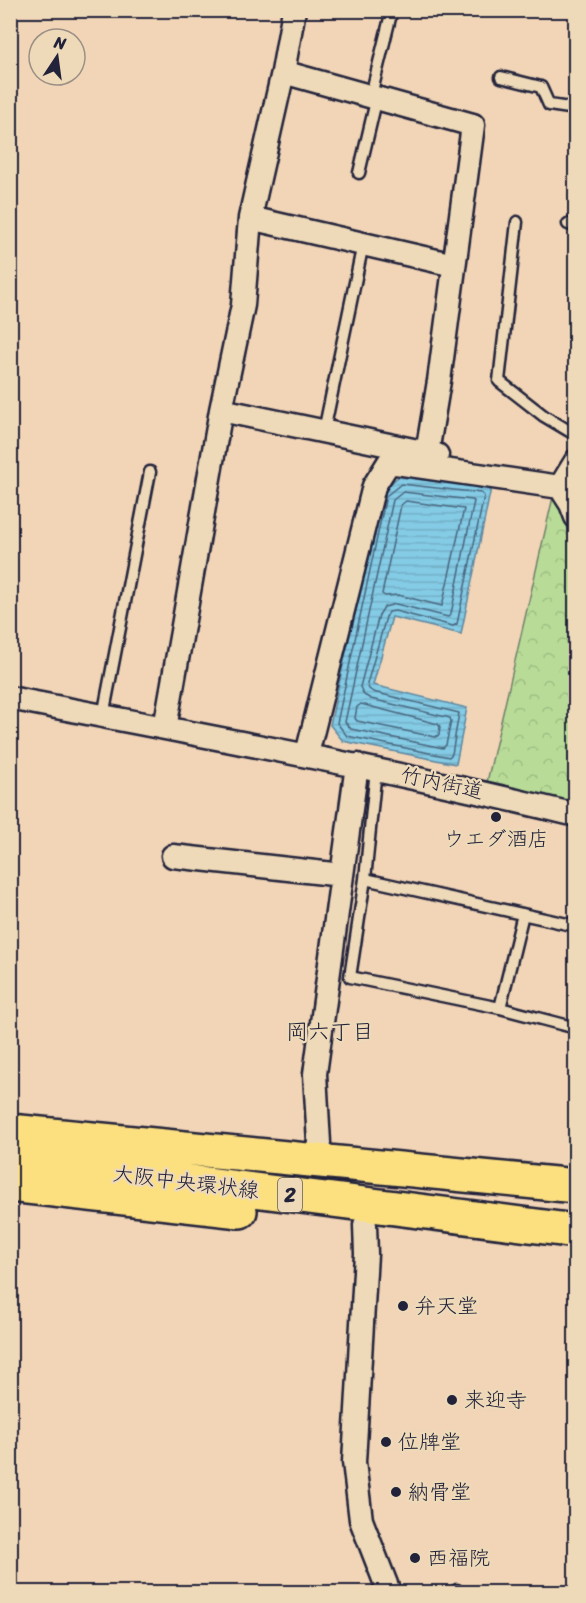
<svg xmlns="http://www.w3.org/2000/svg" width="586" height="1603" viewBox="0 0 586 1603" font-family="Sriracha,'Klee One',sans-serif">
  <defs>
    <pattern id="park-crowns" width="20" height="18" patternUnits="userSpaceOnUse" patternTransform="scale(1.5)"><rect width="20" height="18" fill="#b8dc97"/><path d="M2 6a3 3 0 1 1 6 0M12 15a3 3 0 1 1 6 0" fill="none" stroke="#9ebc83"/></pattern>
    <pattern id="water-rules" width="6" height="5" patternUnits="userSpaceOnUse" patternTransform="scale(1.5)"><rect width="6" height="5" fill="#84cbe5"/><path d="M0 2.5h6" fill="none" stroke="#72aec5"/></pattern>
  </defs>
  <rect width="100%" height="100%" fill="#f1d5b6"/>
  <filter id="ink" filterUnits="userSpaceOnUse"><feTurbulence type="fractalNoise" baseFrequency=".0167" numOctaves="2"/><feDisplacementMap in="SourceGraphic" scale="12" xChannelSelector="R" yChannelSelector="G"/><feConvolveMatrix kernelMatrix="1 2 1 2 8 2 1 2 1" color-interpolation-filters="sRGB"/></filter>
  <g filter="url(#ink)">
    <!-- park -->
    <path fill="url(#park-crowns)" stroke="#6d7f69" stroke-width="1.5" d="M553,497l6,1 16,45v260l-88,-21z"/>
    <!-- water -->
    <path fill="url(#water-rules)" stroke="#5d87a1" stroke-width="1.5" d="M398,477l93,11 -30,146 -69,-17 -19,68 94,23 -11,56 -113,-23 -13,-16 51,-233z"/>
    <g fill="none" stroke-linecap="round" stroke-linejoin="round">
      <!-- shore -->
      <path stroke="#49667f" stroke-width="1.5" d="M401,484l80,9 3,3 -27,128 -4,2 -58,-15 -6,1 -3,5 -19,67 2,5 4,3 86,21 -7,41 -3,3 -102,-21 -10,-13 49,-227z
        M403,492l69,8 2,1 -23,113 -3,3 -52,-13 -12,3 -5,8 -19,72 4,8 7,4 79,19 1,3 -5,24 -3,3 -92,-19 -6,-7 48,-222z
        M406,501l58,8 -22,97 -44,-11 -13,1 -3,-2 19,-89z
        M361,704l77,20 2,3 -1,8 -4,2 -78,-16 -2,-3 2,-11z"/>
      <defs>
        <path id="lane" d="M501,77l40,10 8,18 27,4
          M371,95l21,-85
          M359,173l18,-76
          M517,222l-18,159 45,35 32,19
          M568,224l8,2
          M324,431l39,-187
          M103,716l47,-244
          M376,769l-11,110 -15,98 150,31 76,20
          M365,879l211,47
          M500,1008l23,-94
          M457,1590v2"/>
        <path id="street" d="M283,72l190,53 -34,256 -12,72
          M250,218l204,47
          M221,410l216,45
          M560,487l16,-26
          M10,698c189,37 378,71 566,117
          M165,728l56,-318 22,-105 7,-87 33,-146 11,-62
          M307,754l67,-268 15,-24 171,25 11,17 5,13
          M173,856l169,19
          M319,1143l-4,-69 42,-309
          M365,1225l1,29 -12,208 7,58 28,72"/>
        <path id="primary" d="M10,1131l566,55
          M10,1162l127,13 439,56
          M10,1185l230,26"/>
      </defs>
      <!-- lane casing -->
      <use href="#lane" stroke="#22223b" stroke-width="15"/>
      <!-- street casing -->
      <use href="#street" stroke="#22223b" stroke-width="27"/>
      <!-- primary casing -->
      <use href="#primary" stroke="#22223b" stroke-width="38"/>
      <!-- lane -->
      <use href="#lane" stroke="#eedab8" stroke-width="10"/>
      <!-- street -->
      <use href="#street" stroke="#eedab8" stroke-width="22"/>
      <!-- primary -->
      <use href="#primary" stroke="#fce080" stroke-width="33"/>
    </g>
  </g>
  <!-- markers -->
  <g fill="#22223b" stroke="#eedab8" stroke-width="2">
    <circle cx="496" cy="817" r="6"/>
    <circle cx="403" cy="1306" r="6"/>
    <circle cx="452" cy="1400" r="6"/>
    <circle cx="386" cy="1442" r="6"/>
    <circle cx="396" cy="1492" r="6"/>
    <circle cx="415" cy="1558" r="6"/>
  </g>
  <g text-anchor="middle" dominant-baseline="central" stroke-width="4.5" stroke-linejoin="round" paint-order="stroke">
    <!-- shield labels -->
    <rect fill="#eedab8" stroke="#5f5960" stroke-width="1.5" x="278" y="1178" width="24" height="34" rx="4.5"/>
    <g font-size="20" font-weight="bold" fill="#22223b">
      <text x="290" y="1195">2</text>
    </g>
    <!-- street labels -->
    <g font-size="21" fill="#22223b" stroke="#eedab8">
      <text transform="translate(442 783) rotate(12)">竹内街道</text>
      <text transform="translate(186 1182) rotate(7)">大阪中央環状線</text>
    </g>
    <!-- poi labels -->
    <g font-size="21" fill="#22223b" stroke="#eedab8" text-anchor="start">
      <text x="496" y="839" text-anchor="middle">ウエダ酒店</text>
      <text x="415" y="1306">弁天堂</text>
      <text x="464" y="1400">来迎寺</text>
      <text x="398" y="1442">位牌堂</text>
      <text x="408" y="1492">納骨堂</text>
      <text x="427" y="1558">西福院</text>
    </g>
    <!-- neighbourhood labels -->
    <g font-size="22" fill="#22223b" stroke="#eedab8">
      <text x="330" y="1031">岡六丁目</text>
    </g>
  </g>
  <!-- margin -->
  <rect width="586" height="1603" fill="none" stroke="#eedab8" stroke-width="36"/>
  <rect x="18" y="18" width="550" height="1567" fill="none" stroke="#22223b" stroke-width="2" filter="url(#ink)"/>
  <!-- north arrow -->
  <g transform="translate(57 57) rotate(13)"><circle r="28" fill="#eedab8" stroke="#9c9086" stroke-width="1.5"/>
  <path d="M0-4.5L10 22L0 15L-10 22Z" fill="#22223b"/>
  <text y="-9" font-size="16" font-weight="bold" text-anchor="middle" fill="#22223b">N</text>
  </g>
</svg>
